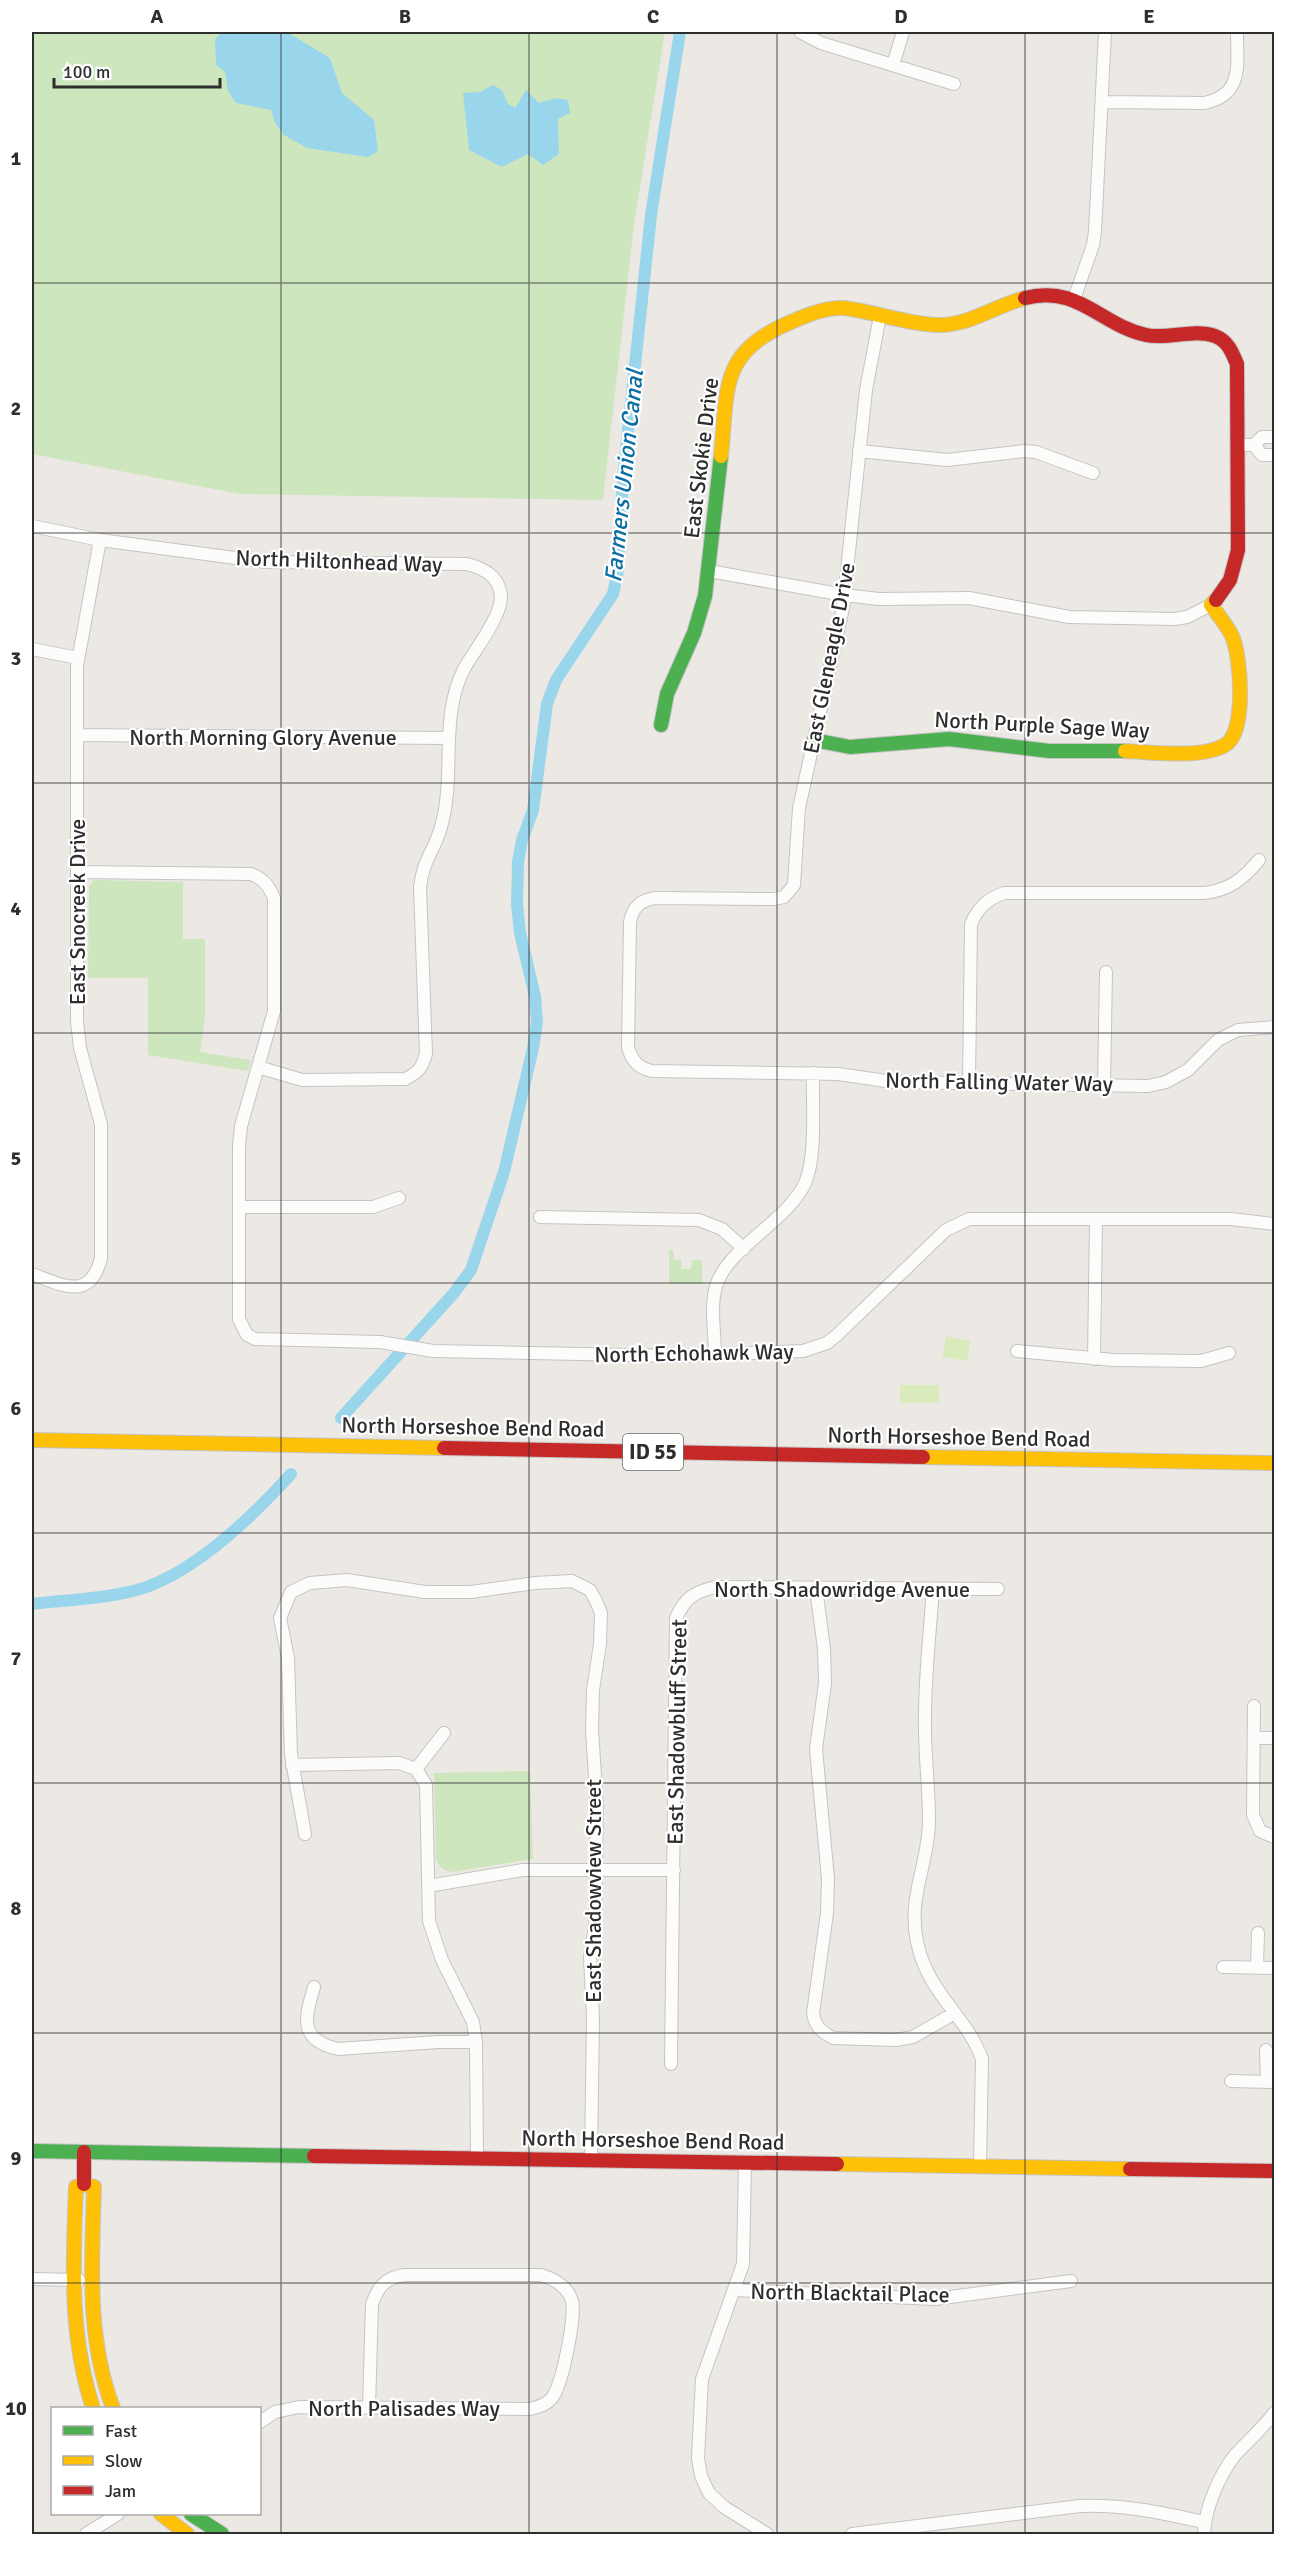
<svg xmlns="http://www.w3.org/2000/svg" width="1306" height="2566" viewBox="0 0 1306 2566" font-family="Signika,sans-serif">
  <rect width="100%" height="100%" fill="#ece8e4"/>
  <!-- green -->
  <path fill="#cee6be" d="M32,32h633l-31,192 -31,276 -363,-6 -208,-40z
    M97,880l86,2v57h22v78l-5,35 51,8 -3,11 -100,-16v-77h-60l1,-91 3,-6z
    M669,1250h4l1,10h7v9h10l1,-9h10v24h-33z
    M530,1771l3,88 -81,13c-8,-1 -12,-4 -16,-12l-2,-87z"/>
  <!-- pitch -->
  <path fill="#d9eabb" d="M946,1336l24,5 -3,20 -25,-4z
    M900,1385h39v18h-39z"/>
  <!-- water -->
  <path fill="#99d6ec" d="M222,32h65l43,26 12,35 32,27 4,31 -10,6 -61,-9 -23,-13 -9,-12 -4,-13 -35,-7 -8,-12 -3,-19 -9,-7 -1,-26z
    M493,85l9,5 6,14 7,4 11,-18 13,13 17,-5 12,2 2,13 -12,6 1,35 -16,11 -15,-11 -26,13 -33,-17 -6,-57 17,-1z"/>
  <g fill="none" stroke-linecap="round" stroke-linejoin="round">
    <!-- canal -->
    <path stroke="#99d6ec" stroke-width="12" d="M341,1418l113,-125 17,-23 33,-98 29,-124 4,-26 -2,-26 -15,-63 -3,-29 1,-42 4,-22 11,-30 14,-106 9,-24 57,-86 5,-24 5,-92 28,-263 29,-183
      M32,1604c34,-4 71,-5 105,-14 57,-16 115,-73 154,-116"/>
    <defs>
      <path id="street" d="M800,32l21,11 133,41
        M893,65l10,-33
        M1103,102l101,1c40,-8 33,-39 33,-71
        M1074,299l19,-54 2,-13 10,-200
        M880,316l-14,74 -23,218 -44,200 -5,77 -10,12 -10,2 -118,-1c-16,2 -23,9 -26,24l-2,125c4,14 10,21 24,24l186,3 55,8 255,4 18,-4 22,-12 30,-30 20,-10 36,-3
        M1237,445h17l8,-8h12
        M1254,445l8,10h12
        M859,451l88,9 77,-9 12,1 57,21
        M32,526l68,14 165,22 202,2c18,5 32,12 34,32 1,20 -27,55 -37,73 -25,48 -8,107 -23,158 -6,23 -18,32 -21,60l6,167c-4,14 -8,19 -21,25l-103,1 -44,-13
        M709,571l135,24 35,4 90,-1 100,19 105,2 13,-2 24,-12
        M32,649l46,9
        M77,735l372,3
        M78,872l173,2c13,5 18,12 23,24v113l-33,115 -2,20v173l8,16 8,4 125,3 53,9 243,5 127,-5 24,-8 10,-8 109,-105 23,-11h262l43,5
        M969,1084l2,-160c7,-16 16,-25 33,-31h200c26,-3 39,-14 55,-33
        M1104,1086l2,-114
        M239,1207h134l26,-9
        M540,1217l159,3 23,9 22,20
        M32,1274c30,11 58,28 69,-16v-134l-21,-76 -3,-27v-355l23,-126
        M1017,1351l96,9 88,1 28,-8
        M715,1355c0,-22 -5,-48 1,-69 12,-39 72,-65 89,-103 12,-26 7,-81 8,-110
        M1094,1359l2,-140
        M816,1588l8,61 1,34 -9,66 12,130 -1,34 -14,100c2,13 8,19 20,25l63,2 17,-3 40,-23
        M933,1589c-3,42 -8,85 -8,127 -1,35 4,69 4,104 0,46 -23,77 -11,126 11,48 49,71 64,113l-2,106
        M1254,1706l-1,109 7,16 14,6
        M444,1733l-28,36 10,16 3,136 13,39 31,62 3,20 1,116
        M1254,1738h20
        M292,1765l107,-2 17,6
        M305,1834l-14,-79 -3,-97 -8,-40 11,-26 19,-9 37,-3 78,12h46l64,-9 37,-2 18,9 6,11 5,12 -1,31 -7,46 -1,40 5,76 -2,120 -5,31 3,60 -2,142
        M428,1886l95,-16h151
        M1223,1967l51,1
        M1257,1967l1,-34
        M314,1987c-9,31 -16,53 24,62l100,-7h38
        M1266,2050l1,32
        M671,2064l5,-446c9,-20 18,-26 39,-31l283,2
        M1231,2081l43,1
        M745,2163l-2,101 -41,115 -4,79 3,18 8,17 15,14 43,27
        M32,2279l47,1
        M735,2290l200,9 136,-18
        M260,2422l15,-10 24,-5 231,2c8,-2 16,-4 21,-10 11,-10 25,-84 21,-98 -4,-14 -18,-22 -31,-26h-137c-19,3 -26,12 -32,29l-3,104
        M86,2534l32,-20
        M852,2534l228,-28c43,-2 83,7 124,16
        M1204,2534c1,-26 15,-58 31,-79 13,-14 28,-27 39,-42"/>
      <path id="fast" d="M661,725l6,-31 27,-61 11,-37 16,-140
        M814,740l36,7 99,-8 100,12h76
        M32,2151l282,5
        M191,2514l31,20"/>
      <path id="slow" d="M721,456c7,-68 -2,-104 70,-134 15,-7 35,-15 53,-14 31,4 63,16 94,17 30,1 59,-20 87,-27
        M1125,751c26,1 77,8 100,-6 22,-12 16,-89 7,-109 -5,-11 -14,-21 -21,-31l5,-5
        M32,1440l412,8
        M923,1457l351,6
        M837,2164l293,5
        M93,2408c-24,-73 -20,-146 -17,-221l8,-3 10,3c-2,76 -8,149 19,221
        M161,2514l26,20"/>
      <path id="jam" d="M1025,298c53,-14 75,27 121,37 22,5 47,-7 69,1 13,5 17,16 22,28l1,186 -8,30 -14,20
        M444,1448l479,9
        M84,2152v32
        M314,2156l523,8
        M1130,2169l144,2"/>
    </defs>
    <!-- street casing -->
    <use href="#street" stroke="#c5c4c5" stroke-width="14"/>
    <!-- fast casing -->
    <use href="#fast" stroke="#c5c4c5" stroke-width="16"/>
    <!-- slow casing -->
    <use href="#slow" stroke="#c5c4c5" stroke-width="16"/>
    <!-- jam casing -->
    <use href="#jam" stroke="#c5c4c5" stroke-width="16"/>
    <!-- street -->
    <use href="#street" stroke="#fcfcfb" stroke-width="12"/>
    <!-- fast -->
    <use href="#fast" stroke="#4caf50" stroke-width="14"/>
    <!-- slow -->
    <use href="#slow" stroke="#ffc107" stroke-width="14"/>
    <!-- jam -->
    <use href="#jam" stroke="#c62828" stroke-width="14"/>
  </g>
  <!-- grid -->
  <path fill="none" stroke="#2e2e2e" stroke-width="1.5" stroke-opacity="0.55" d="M281,32v2502M529,32v2502M777,32v2502M1025,32v2502M32,283h1242M32,533h1242M32,783h1242M32,1033h1242M32,1283h1242M32,1533h1242M32,1783h1242M32,2033h1242M32,2283h1242"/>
  <g text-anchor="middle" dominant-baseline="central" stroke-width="4.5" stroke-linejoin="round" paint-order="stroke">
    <!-- shield labels -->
    <rect fill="#fff" stroke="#6d6d6d" stroke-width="1.5" x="623" y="1434" width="60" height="36" rx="4.5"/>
    <g font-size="21" font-weight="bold" fill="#2e2e2e">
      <text x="653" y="1452">ID 55</text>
    </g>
    <!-- street labels -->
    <g font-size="22" fill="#2e2e2e" stroke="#fff">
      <text transform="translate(701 458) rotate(-83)">East Skokie Drive</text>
      <text transform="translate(339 561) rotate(2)">North Hiltonhead Way</text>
      <text transform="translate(829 658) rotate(-79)">East Gleneagle Drive</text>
      <text transform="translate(1042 725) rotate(3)">North Purple Sage Way</text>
      <text x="263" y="737">North Morning Glory Avenue</text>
      <text transform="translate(77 912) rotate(-90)">East Snocreek Drive</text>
      <text transform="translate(999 1082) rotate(1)">North Falling Water Way</text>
      <text transform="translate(694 1353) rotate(-1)">North Echohawk Way</text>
      <text transform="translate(473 1427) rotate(1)">North Horseshoe Bend Road</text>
      <text transform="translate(959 1437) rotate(1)">North Horseshoe Bend Road</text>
      <text x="842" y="1589">North Shadowridge Avenue</text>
      <text transform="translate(677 1732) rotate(-89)">East Shadowbluff Street</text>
      <text transform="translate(593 1891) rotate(-90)">East Shadowview Street</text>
      <text transform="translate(653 2140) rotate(1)">North Horseshoe Bend Road</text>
      <text transform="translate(850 2293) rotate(1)">North Blacktail Place</text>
      <text x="404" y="2408">North Palisades Way</text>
    </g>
    <!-- water labels -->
    <g font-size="24" font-style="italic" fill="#0d6fa3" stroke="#fff">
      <text transform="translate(624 476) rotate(-84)">Farmers Union Canal</text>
    </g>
  </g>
  <!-- border -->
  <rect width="1306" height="2566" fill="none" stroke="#ffffff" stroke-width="66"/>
  <!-- legend -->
  <rect x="51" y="2407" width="210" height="108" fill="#ffffff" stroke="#ababab" stroke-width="1.5"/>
  <rect x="63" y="2426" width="30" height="9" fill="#4caf50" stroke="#ababab" stroke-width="1.5"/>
  <text x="105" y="2437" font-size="18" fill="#2e2e2e">Fast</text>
  <rect x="63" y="2456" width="30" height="9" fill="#ffc107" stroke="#ababab" stroke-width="1.5"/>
  <text x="105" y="2467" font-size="18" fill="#2e2e2e">Slow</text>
  <rect x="63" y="2486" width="30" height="9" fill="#c62828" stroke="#ababab" stroke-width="1.5"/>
  <text x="105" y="2497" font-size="18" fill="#2e2e2e">Jam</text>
  <!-- scale -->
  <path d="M54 78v9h166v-9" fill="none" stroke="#2e2e2e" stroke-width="3"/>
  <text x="63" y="78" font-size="18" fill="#2e2e2e" stroke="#ffffff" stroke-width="4.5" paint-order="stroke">100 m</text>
  <rect x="33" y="33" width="1240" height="2500" fill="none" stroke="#2e2e2e" stroke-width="2"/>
  <g font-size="20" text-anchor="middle" font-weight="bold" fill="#2e2e2e">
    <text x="157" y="23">A</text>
    <text x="405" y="23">B</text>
    <text x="653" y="23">C</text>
    <text x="901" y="23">D</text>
    <text x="1149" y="23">E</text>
    <text x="16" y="165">1</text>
    <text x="16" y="415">2</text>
    <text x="16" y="665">3</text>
    <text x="16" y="915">4</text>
    <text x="16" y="1165">5</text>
    <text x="16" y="1415">6</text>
    <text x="16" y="1665">7</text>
    <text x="16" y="1915">8</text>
    <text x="16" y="2165">9</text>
    <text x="16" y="2415">10</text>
  </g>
</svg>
